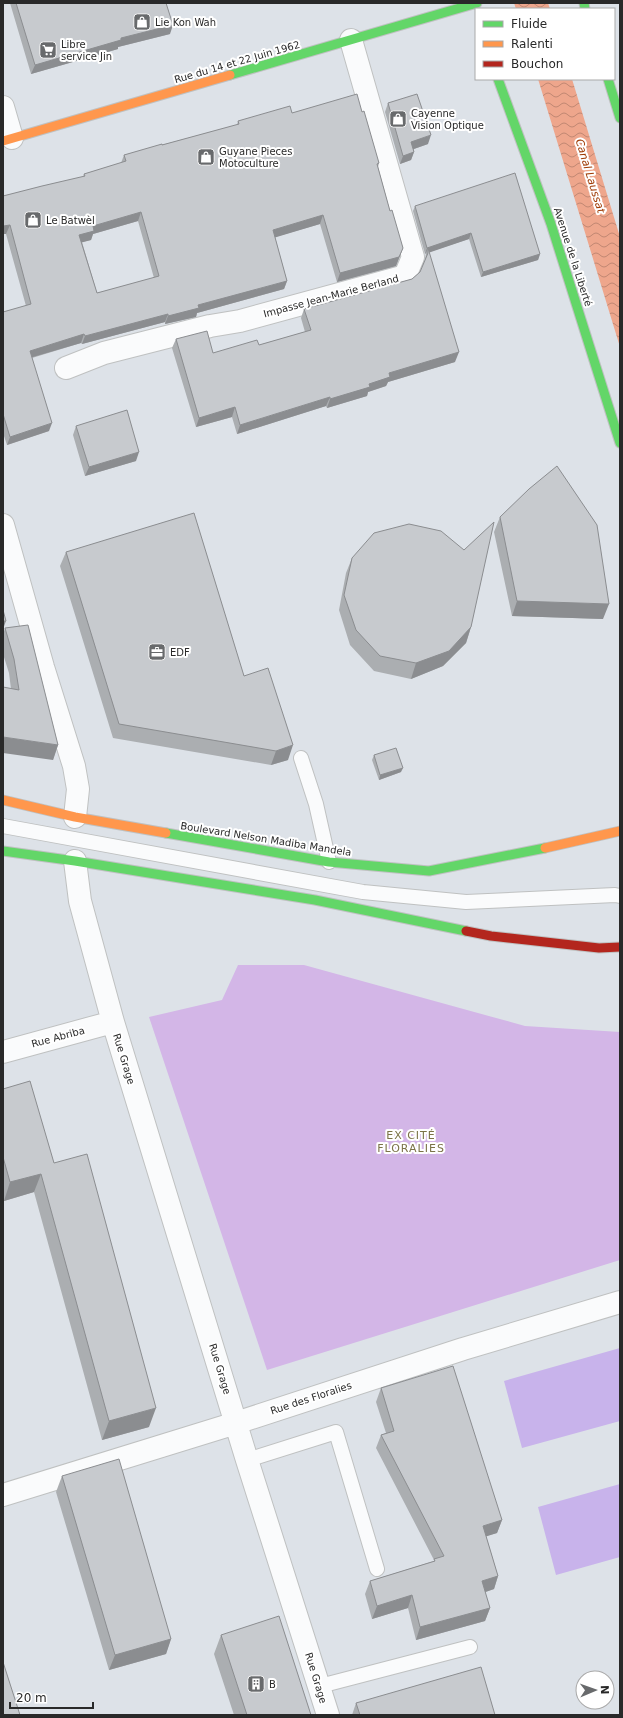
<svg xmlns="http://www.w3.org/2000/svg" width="623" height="1718" viewBox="0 0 623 1718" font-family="'DejaVu Sans',sans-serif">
  <defs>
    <pattern id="water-waves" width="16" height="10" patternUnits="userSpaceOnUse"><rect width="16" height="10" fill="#eea68c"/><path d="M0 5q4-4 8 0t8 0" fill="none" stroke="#c18772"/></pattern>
  </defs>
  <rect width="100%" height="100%" fill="#dde2e8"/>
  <!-- grass -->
  <path fill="#d3b6e7" d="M238,965h66l221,61 95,6v228l-353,110 -118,-353 73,-17z"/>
  <!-- pitch -->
  <path fill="#c8b3eb" d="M620,1348v73l-98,27 -18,-67z
    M620,1484v73l-64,18 -18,-68z"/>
  <!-- water -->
  <path fill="url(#water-waves)" d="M514,3h34l2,6h-34z
    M538,79h34l48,158v110z"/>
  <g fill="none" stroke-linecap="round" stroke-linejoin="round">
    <defs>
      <path id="lane" d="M301,758l15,46 13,58
        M3,826l360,66 103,10 149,-7 5,1
        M247,1460l89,-28 41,137
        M320,1686l150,-39"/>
      <path id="street" d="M3,107l9,31
        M66,368l38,-15 106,-27 30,-5 165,-45 8,-19 -62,-217
        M3,525l40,142 31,99 4,23 -3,28
        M75,861l5,40 33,121 134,438 81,255
        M3,1052l110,-30
        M3,1495l233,-72 227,-74 157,-47"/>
      <path id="fast" d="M584,3l1,6
        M230,75l247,-72
        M498,79l53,145 69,219
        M608,79l12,39
        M166,833l163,29 100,9 116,-23
        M3,851l72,10 240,39 151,31"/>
      <path id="slow" d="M3,141l227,-66
        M3,800l72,17 91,16
        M545,848l75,-17"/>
      <path id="jam" d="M466,931l25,5 108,12 21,-1"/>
    </defs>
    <!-- lane casing -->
    <use href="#lane" stroke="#bfc1c1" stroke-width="16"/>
    <!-- street casing -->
    <use href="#street" stroke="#bfc1c1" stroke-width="24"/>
    <!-- fast casing -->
    <use href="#fast" stroke="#bfc1c1" stroke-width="11"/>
    <!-- slow casing -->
    <use href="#slow" stroke="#bfc1c1" stroke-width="11"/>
    <!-- jam casing -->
    <use href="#jam" stroke="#bfc1c1" stroke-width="11"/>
    <!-- lane -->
    <use href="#lane" stroke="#fafbfc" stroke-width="14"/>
    <!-- street -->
    <use href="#street" stroke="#fafbfc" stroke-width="22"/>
    <!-- fast -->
    <use href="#fast" stroke="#63d668" stroke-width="9"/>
    <!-- slow -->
    <use href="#slow" stroke="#ff974d" stroke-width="9"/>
    <!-- jam -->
    <use href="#jam" stroke="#b3261e" stroke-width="9"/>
  </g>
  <!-- wall -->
  <path fill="#abaeb1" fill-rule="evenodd" d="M10,3h156l4,31 -52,13v2l-87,25z
    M388,103l40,41 -14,5v3l-3,8 -11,4 -15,-52z
    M362,112l17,51 -1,4 12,44 13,37 -7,18 -59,16 -17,-58 -45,13 12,44 -3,8 -87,24 -1,4 -31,7v-2l-83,22 -1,-1 -49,15 17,73 -42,14 -4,-12v-121l23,-6 -20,-72 -3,-38 80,-19 1,-3 37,-11 3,-8 113,-30 1,-4 54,-8zM138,221l16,57 -57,15 -15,-51 9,-2 2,-6z
    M415,206l125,48 -2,6 -57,17 -12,-38 -40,13 26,110 -67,20 -2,4 -18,6 -1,4 -40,12 -1,-2 -89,28 -5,-17 -36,10 -24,-79 4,-9 37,14 46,-8 46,-13 -4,-14 3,-9 108,-30 8,-7 5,-12 1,-7 -1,1 -12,-43z
    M76,426l60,35 -51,15 -12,-41z
    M500,517l103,102 -91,-3 -18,-84z
    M66,552l178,124 44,84 -17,5 -158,-27 -53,-172z
    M352,558l119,69 -5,16 -23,23 -32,13 -37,-8 -24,-26 -11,-35 7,-37z
    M5,628l53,117 -5,15 -42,-71 -2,-16 -6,-19v-19z
    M374,755l27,17 -22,8 -7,-20z
    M3,1089l51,74 95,264 -47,13 -68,-248 -30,9 -1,-2z
    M381,1388l121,132 -5,13 -11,3 12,40 -4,13 -9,3 5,16 -5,13 -69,19 -8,-32 -36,11 -7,-25 5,-13 64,-20v-1l-58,-112 5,-13 5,-2 -10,-31z
    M62,1476l109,163 -5,15 -57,16 -53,-178z
    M221,1635l90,80h-77l-20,-61z
    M356,1703l139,12h-143z"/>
  <!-- shaded-wall -->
  <path fill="#8b8d90" d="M173,25l-3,9 -52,13v2l-87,25 4,-9 86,-27z
    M431,135l-3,9 -20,7 3,-9z
    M414,152l-3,8 -11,4 3,-8z
    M141,212l-3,9 -45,13 -2,6 -15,4 3,-9 14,-9z
    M323,215l-3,9 -50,15 3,-9z
    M10,225l-4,9h-3v-8z
    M471,233l-2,6 -41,14v-5l-2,5 -1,1 2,-6z
    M403,248l-7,18 -59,16 3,-9z
    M540,254l-2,6 -57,17 2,-5z
    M287,281l-3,8 -87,24 -1,4 -31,7 3,-8 30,-11z
    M168,314l-3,8 -83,22 3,-8z
    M84,334l-3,9 -55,16 4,-8z
    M459,352l-4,10 -67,20 -2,4 -18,6 -1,4 -40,12 3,-9 39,-15 20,-11z
    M330,397l-4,9 -89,28 3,-9z
    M235,407l-3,10 -36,10 3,-9z
    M52,423l-3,8 -42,14 3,-8z
    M139,452l-3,9 -51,15 4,-9z
    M517,601l92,3 -6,15 -91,-3z
    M3,621h3l-3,8z
    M471,627l-5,16 -23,23 -32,13 5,-16z
    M3,737l55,8 -5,15 -50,-7z
    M293,745l-5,15 -17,5 5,-14z
    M403,768l-2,4 -22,8 1,-5z
    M41,1174l-7,18 -30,9 6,-19z
    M156,1408l-7,19 -47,13 7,-19z
    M502,1520l-5,13 -19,6 5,-13z
    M498,1576l-4,13 -17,6 5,-14z
    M412,1595l-4,13 -36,11 5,-13z
    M490,1608l-5,13 -69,19 4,-13z
    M171,1639l-5,15 -57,16 6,-15z"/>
  <!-- building -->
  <path fill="#c7cace" stroke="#8b8d90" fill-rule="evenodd" d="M16,3h150l7,22 -52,13v2l-86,25z
    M357,94l5,18 2,-1 15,52 -2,1 13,47 2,-1 11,38 -4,9 -59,16 -17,-58 -50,15 14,51 -89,24 1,3 -31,8v-2l-83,22 -1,-2 -54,17 22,72 -42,14 -7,-23v-102l28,-8 -21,-79 -7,1v-30l39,-10 43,-10 -1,-2 42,-13 -2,-6 38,-11v1l77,-21 -1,-3 52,-15 2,7zM141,212l18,64 -62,17 -18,-58 15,-4 -1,-5z
    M417,94l14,41 -20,7 3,10 -11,4 -15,-53z
    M515,173l25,81 -57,18 -12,-39 -44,15 -12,-42z
    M428,248l31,104 -70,21 1,4 -21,7 1,3 -40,12v-2l-90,28 -5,-18 -36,11 -23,-79 31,-8 6,22 44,-13 2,5 52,-15 -7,-21 108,-30 8,-7 8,-19z
    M127,410l12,42 -50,15 -13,-41z
    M557,466l40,59 12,79 -92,-3 -17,-84 29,-28z
    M194,513l50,163 24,-8 25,77 -17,6 -157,-27 -53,-172z
    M494,522l-23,105 -22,24 -33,12 -36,-7 -24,-26 -12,-35 8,-37 22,-25 35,-9 32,7 23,19z
    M3,610l3,11h-3z
    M28,625l30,120 -55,-8v-50l16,3 -5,-31 -9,-31z
    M396,748l7,20 -23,7 -6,-20z
    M30,1081l24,82 33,-9 69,254 -47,13 -68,-247 -31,8 -7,-25v-68z
    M453,1366l49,154 -19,6 15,50 -16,5 8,27 -70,19 -8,-32 -35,11 -7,-25 65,-20 -1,-2 10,-3 -63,-121 13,-4 -13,-43z
    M119,1459l52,180 -56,16 -53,-179z
    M279,1616l32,99h-64l-26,-80z
    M3,1662l17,53h-17z
    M481,1667l14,48h-135l-4,-12z"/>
  <!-- icons -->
  <defs>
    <symbol id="shop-square" viewBox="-11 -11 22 22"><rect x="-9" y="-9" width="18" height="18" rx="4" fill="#686a6c" stroke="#fff"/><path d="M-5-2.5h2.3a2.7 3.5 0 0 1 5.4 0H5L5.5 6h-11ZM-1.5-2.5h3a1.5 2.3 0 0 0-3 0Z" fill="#fff"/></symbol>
    <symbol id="supermarket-square" viewBox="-11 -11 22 22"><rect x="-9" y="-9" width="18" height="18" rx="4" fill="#686a6c" stroke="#fff"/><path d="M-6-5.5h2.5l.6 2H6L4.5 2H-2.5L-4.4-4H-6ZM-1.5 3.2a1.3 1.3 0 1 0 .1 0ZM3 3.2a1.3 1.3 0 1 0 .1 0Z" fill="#fff"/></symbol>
    <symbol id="office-square" viewBox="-11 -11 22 22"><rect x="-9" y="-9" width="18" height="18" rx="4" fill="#686a6c" stroke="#fff"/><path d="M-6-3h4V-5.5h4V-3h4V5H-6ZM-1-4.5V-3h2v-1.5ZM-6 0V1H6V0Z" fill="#fff"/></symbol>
    <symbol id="building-square" viewBox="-11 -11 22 22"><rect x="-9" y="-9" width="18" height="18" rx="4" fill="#686a6c" stroke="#fff"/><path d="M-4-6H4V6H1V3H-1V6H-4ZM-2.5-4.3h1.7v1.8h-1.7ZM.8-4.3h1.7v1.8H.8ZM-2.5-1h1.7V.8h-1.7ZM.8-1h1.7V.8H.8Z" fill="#fff"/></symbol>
  </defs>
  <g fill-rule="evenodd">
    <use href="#shop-square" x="132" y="12" width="20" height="20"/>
    <use href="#supermarket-square" x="38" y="40" width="20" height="20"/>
    <use href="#shop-square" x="388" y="109" width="20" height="20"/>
    <use href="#shop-square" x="196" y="147" width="20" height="20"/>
    <use href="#shop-square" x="23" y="210" width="20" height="20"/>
    <use href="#office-square" x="147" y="642" width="20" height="20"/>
    <use href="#building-square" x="246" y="1674" width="20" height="20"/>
  </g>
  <g text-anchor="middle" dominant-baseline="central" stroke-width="4" stroke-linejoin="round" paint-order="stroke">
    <!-- poi labels -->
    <g font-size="10" fill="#292929" stroke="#fff" text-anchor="start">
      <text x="155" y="22">Lie Kon Wah</text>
      <text x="61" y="44">Libre<tspan x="61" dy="12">service Jin</tspan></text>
      <text x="411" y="113">Cayenne<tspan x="411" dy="12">Vision Optique</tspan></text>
      <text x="219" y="151">Guyane Pieces<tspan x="219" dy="12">Motoculture</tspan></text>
      <text x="46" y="220">Le Batwèl</text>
      <text x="170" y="652">EDF</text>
      <text x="269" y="1684">B</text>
    </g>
    <!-- street labels -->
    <g font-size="10" fill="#292929" stroke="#fff">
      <text transform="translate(237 62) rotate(-16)">Rue du 14 et 22 Juin 1962</text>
      <text transform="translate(573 257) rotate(72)">Avenue de la Liberté</text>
      <text transform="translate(331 296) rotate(-15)">Impasse Jean-Marie Berland</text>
      <text transform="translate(266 839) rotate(9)">Boulevard Nelson Madiba Mandela</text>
      <text transform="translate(58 1037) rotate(-15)">Rue Abriba</text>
      <text transform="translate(124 1059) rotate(73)">Rue Grage</text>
      <text transform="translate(220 1369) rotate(73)">Rue Grage</text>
      <text transform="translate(311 1398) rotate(-18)">Rue des Floralies</text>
      <text transform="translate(316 1678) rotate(73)">Rue Grage</text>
    </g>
    <!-- water labels -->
    <g font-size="11" font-style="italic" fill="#9f3c06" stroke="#fff">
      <text transform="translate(590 176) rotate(73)">Canal Laussat</text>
    </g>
    <!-- neighbourhood labels -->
    <g font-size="11" letter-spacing="1" fill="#7b7347" stroke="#fff">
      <text x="411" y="1135">EX CITÉ<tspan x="411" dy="13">FLORALIES</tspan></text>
    </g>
  </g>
  <!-- border -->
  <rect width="623" height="1718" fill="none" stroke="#292929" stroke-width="8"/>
  <!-- legend -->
  <rect x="475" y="8" width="140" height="72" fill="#ffffff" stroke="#a9a9a9"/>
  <rect x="483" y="21" width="20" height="6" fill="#63d668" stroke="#a9a9a9"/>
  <text x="511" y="28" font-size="12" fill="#292929">Fluide</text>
  <rect x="483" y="41" width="20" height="6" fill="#ff974d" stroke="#a9a9a9"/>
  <text x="511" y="48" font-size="12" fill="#292929">Ralenti</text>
  <rect x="483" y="61" width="20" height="6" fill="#b3261e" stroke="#a9a9a9"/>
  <text x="511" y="68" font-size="12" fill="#292929">Bouchon</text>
  <!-- north arrow -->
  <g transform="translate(595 1690) rotate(88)"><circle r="19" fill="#ffffff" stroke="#a9a9a9"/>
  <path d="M0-3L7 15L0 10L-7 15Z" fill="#686a6c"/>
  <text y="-6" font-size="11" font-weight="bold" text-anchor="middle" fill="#292929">N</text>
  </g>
  <!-- scale -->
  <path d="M10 1702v6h83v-6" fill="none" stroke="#292929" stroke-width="2"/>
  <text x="16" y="1702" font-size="12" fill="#292929" stroke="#ffffff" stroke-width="3" paint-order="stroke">20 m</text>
</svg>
